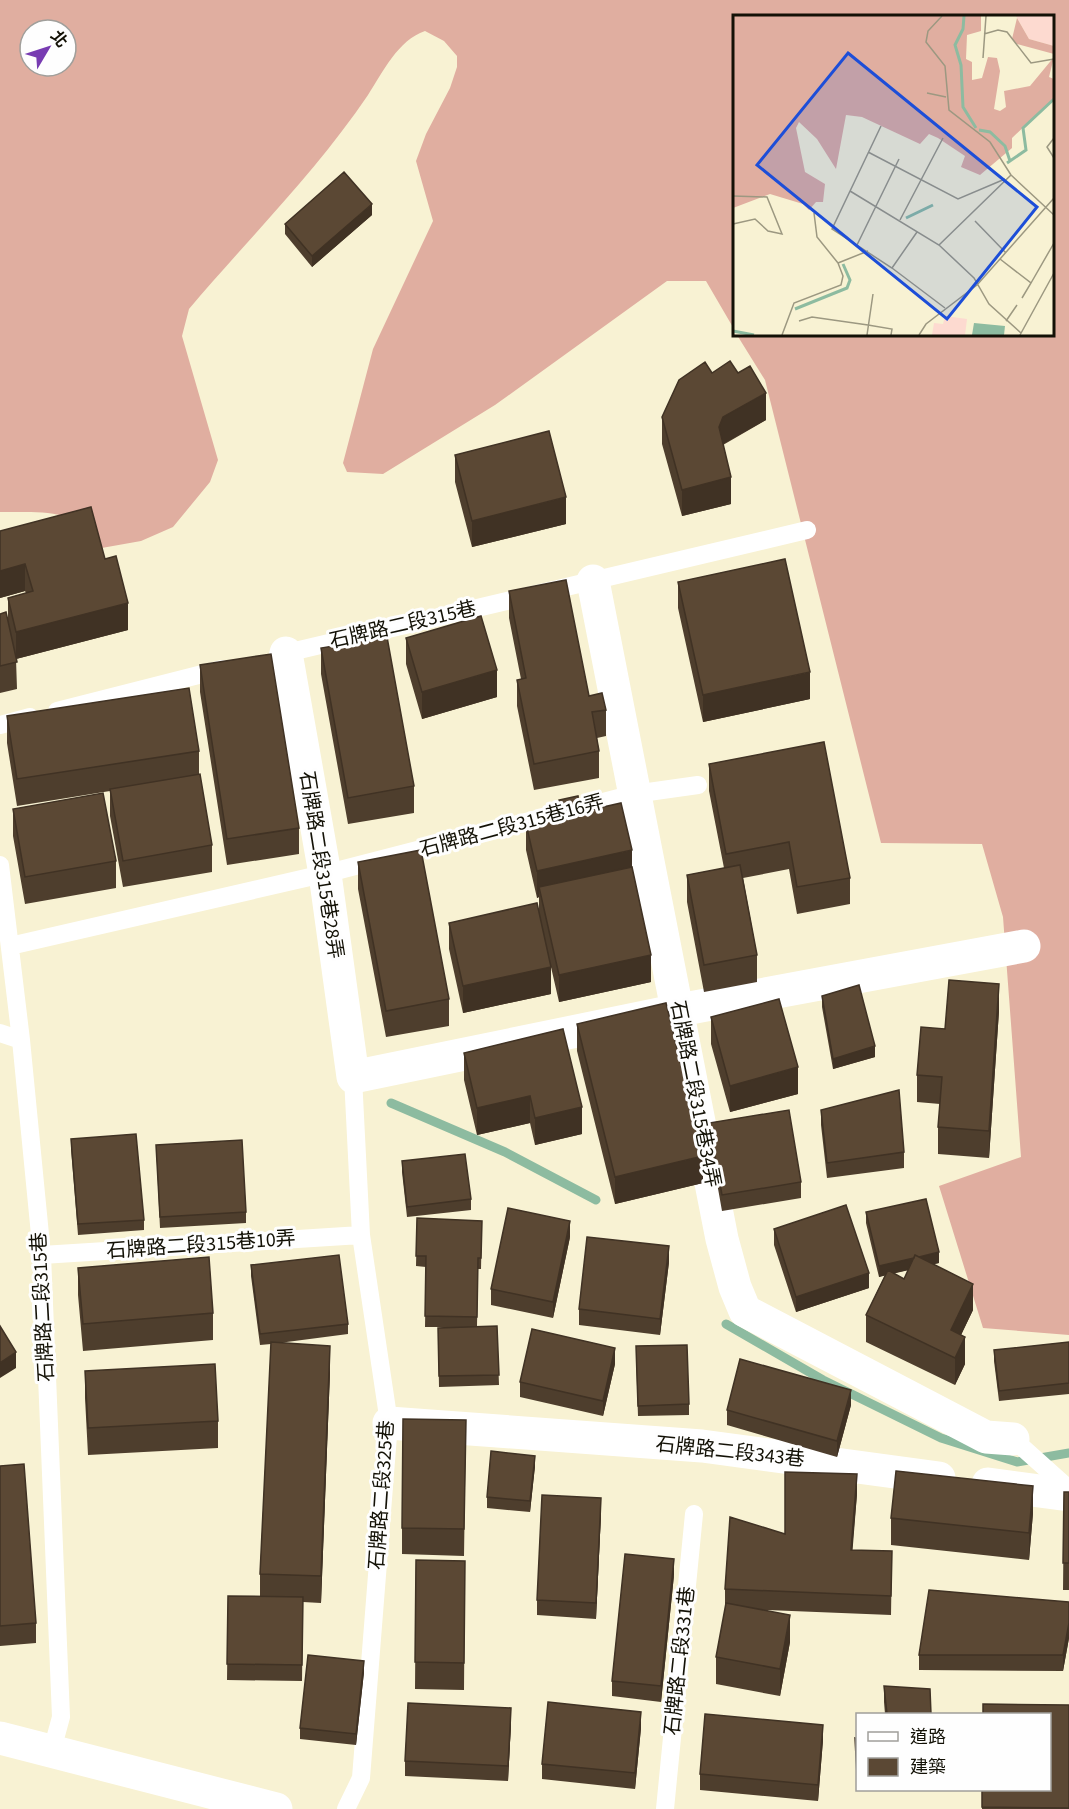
<svg xmlns="http://www.w3.org/2000/svg" width="1069" height="1809" viewBox="0 0 1069 1809" font-family="'Source Sans 3','Noto Sans TC',sans-serif">
  <rect width="100%" height="100%" fill="#f8f2d3"/>
  <!-- forest -->
  <path fill="#e0aea0" fill-rule="evenodd" d="M0,0h1069v1335l-86,-7 -44,-142 82,-29 -18,-240 -21,-73 -101,-1 -116,-463 -28,-45 315,-1v-318h-318v313l-28,-48h-39l-172,124 -112,69 -36,-2 -4,-9 30,-114 60,-128 -17,-60 10,-27 24,-46 7,-21v-11l-13,-15 -19,-10c-27,9 -42,41 -57,64 -52,77 -119,143 -179,214l-7,27 36,124 -8,22 -37,45 -32,14 -45,8c-13,-44 -59,-36 -96,-37zM30,30h36v36h-36z"/>
  <g fill="none" stroke-linecap="round" stroke-linejoin="round">
    <!-- stream -->
    <path stroke="#8dbba0" stroke-width="9" d="M391,1103l114,49 91,48
      M726,1324l97,56 118,58 76,24 52,-9"/>
    <!-- service -->
    <path stroke="#fff" stroke-width="18" d="M278,655l529,-125
      M57,711l165,-42
      M0,725l30,-8
      M0,865l21,175 21,215 19,462 -9,33
      M10,946l326,-75 298,-77 64,-9
      M0,1033l21,7
      M42,1255l319,-20
      M1013,1439l56,50
      M346,1809l15,-31 28,-355 -28,-188 -8,-158
      M665,1809l29,-295"/>
    <!-- minor -->
    <path stroke="#fff" stroke-width="33" d="M593,581l129,658 13,48 10,24 241,126 27,2
      M286,653l39,221 28,203 326,-67 345,-64
      M389,1423l313,23 237,32
      M988,1484l81,11"/>
    <!-- tertiary -->
    <path stroke="#fff" stroke-width="33" d="M0,1738l276,71"/>
  </g>
  <!-- wall -->
  <path fill="#4e3e2d" fill-rule="evenodd" d="M372,215l-60,52 -27,-33v-10z
    M712,373l54,47 -43,25 8,59 -49,12 -20,-72v-27z
    M455,455l111,69 -94,23 -17,-65z
    M0,531l105,28 23,71 -112,29 1,30 -17,4v-79l8,4v-20l18,-5 -1,-2 -25,7z
    M678,582l132,117 -107,23 -25,-114z
    M509,591l80,105 17,14v26l-9,2 2,13v27l-65,12 -17,-84v-26l4,-1 -12,-61z
    M406,638l91,59 -75,22 -16,-55z
    M321,648l93,138v27l-66,11 -27,-150z
    M200,665l99,163v26l-72,11 -27,-173z
    M7,716l192,35v23l13,71v27l-89,15 -13,-71v-25l-93,15 -10,-63z
    M709,764l141,114v26l-53,10 -8,-45 -46,9 14,77v27l-53,10 -17,-90v-27l37,-7 -15,-77z
    M559,800l22,12 51,55 19,115 -92,20 -8,-35v27l-88,19 -14,-64v-26l90,-10v-16l-2,1 -11,-48v-26l33,-7z
    M13,809l103,52v27l-91,16 -12,-68z
    M358,862l91,137v27l-63,11 -28,-148z
    M822,996l53,61 -42,12 -11,-62z
    M999,1011l-10,147 -51,-4v-27l2,-23 -23,-2v-27l28,-46z
    M711,1017l87,77 -68,18 -19,-68z
    M577,1024l126,159 -88,21 -38,-153z
    M563,1029l19,105 -47,11 -5,-22 -53,12 -13,-55v-27z
    M821,1110l83,42v16l-77,10 -6,-53z
    M709,1123l92,59v16l-79,13 -13,-73z
    M71,1139l73,81v10l-66,5 -7,-86z
    M156,1145l90,67v11l-86,5z
    M402,1161l69,38v11l-64,7 -5,-45z
    M866,1212l73,51 -5,1 39,46 -12,25 4,29 -10,21 -89,-43v-27l19,-40 -6,2 -13,-54zM908,1270l-4,9 -10,-6z
    M417,1218l65,3 -1,48h-3l-1,57h20l2,59 -60,2 -1,-59 9,-1h-22l1,-60 -10,-1z
    M774,1229l95,59 -73,24 -22,-67z
    M570,1237l-17,81 -62,-13v-16z
    M669,1262l-9,73 -81,-10v-16z
    M251,1265l97,59v10l-69,9 51,29 -9,231 -18,-1 -1,79 -75,-1 1,-84 32,1v-23l11,-230 -11,1 -9,-69z
    M78,1268l135,45v27l-130,11 -5,-56z
    M1069,1342v52l-70,7 -5,-40v-11z
    M636,1357l53,47v11l-51,1z
    M615,1364l-12,52 -83,-19v-15z
    M85,1371l133,50v27l-130,7 -3,-57z
    M851,1405l-14,52 -110,-32v-15z
    M466,1420l-2,136 -62,-2v-26z
    M0,1466l36,157v20l-36,3z
    M535,1466l-5,46 -43,-4v-11z
    M1064,1492h5v98h-6z
    M857,1494l-5,56 40,1 -1,64 -124,-5 23,32 -10,54 -64,-12v-27l9,-48v-20l60,-55z
    M1033,1513l-4,47 -138,-15v-27z
    M601,1514l-5,105 -59,-4v-15z
    M416,1560l49,1 -1,129 -49,-1z
    M674,1575l-13,127 -49,-6v-15z
    M1069,1602v36l-6,33 -144,-1v-15z
    M364,1672l-8,73 -56,-6v-11z
    M884,1686l47,28h-46l-1,-12z
    M1069,1705v104h-87v-19z
    M511,1724l-3,57 -103,-5v-15z
    M641,1728l-6,61 -93,-10v-15z
    M855,1738l3,1v51h33h-34z
    M823,1740l-5,61 -118,-11v-16z"/>
  <!-- shaded-wall -->
  <path fill="#403224" d="M372,204v11l-60,52v-11z
    M766,393v27l-43,24 -4,10v-27l4,-10z
    M731,477v27l-49,12v-26z
    M566,497v27l-94,23v-26z
    M25,564v27l-25,7v-27z
    M128,603v27l-112,29v-27z
    M497,670v27l-75,22v-27z
    M810,672v27l-107,23v-27z
    M632,850v27l-93,10v10l-2,1v-27z
    M651,955v27l-92,20v-27z
    M551,967v27l-88,19v-27z
    M999,984v27l-10,147v-27z
    M875,1046v11l-42,12v-10z
    M798,1067v27l-68,18v-26z
    M530,1096v27l-53,12v-27z
    M582,1107v27l-47,11v-27z
    M703,1156v27l-88,21v-27z
    M570,1221v16l-17,81v-16z
    M669,1246v16l-9,73v-16z
    M939,1252v11l-60,14v-11z
    M869,1273v15l-73,24v-15z
    M973,1284v26l-22,46v-26z
    M965,1337v27l-10,21v-27z
    M330,1346v26l-9,231v-27z
    M615,1348v16l-12,52v-15z
    M16,1352v16l-16,10v-15z
    M851,1390v15l-14,52v-16z
    M535,1456v10l-5,46v-11z
    M857,1474v20l-6,76v-20z
    M1033,1486v27l-4,47v-27z
    M601,1498v16l-5,105v-16z
    M674,1559v16l-13,127v-16z
    M790,1615v27l-10,54v-27z
    M1069,1623v15l-6,33v-16z
    M364,1661v11l-8,73v-11z
    M511,1708v16l-3,57v-15z
    M641,1712v16l-6,61v-16z
    M823,1725v15l-5,61v-16z"/>
  <!-- building -->
  <path fill="#5b4834" stroke="#403224" stroke-width="1.5" d="M344,172l28,32 -60,52 -27,-32z
    M730,361l8,12 12,-7 16,27 -43,24 -4,10 12,50 -49,13 -20,-73 17,-37 26,-18 7,11z
    M549,431l17,66 -94,24 -17,-66z
    M91,507l14,52 11,-3 12,47 -112,29 -8,-34 25,-7 -8,-27 -25,7v-40z
    M785,559l25,113 -107,23 -25,-113z
    M566,580l23,116 13,-3 4,17 -14,2 7,39 -65,13 -17,-84 9,-2 -17,-87z
    M6,612l11,50 -17,4v-52z
    M481,616l16,54 -75,22 -16,-54z
    M387,637l27,149 -66,12 -27,-150z
    M271,654l28,174 -72,11 -27,-174z
    M189,688l10,63 -182,28 -10,-63z
    M824,742l26,136 -53,9 -8,-45 -63,12 -17,-90z
    M200,774l12,71 -89,16 -13,-72z
    M103,793l13,68 -91,16 -12,-68z
    M578,796l3,16 40,-9 11,47 -95,21 -11,-47 37,-8 -4,-16z
    M421,850l28,149 -63,12 -28,-149z
    M740,865l17,90 -53,10 -17,-90z
    M632,867l19,88 -92,20 -20,-88z
    M537,903l14,64 -88,19 -14,-63z
    M949,980l50,4 -10,147 -51,-4 4,-50 -25,-2 4,-48 24,2z
    M859,985l16,61 -42,13 -11,-63z
    M779,999l19,68 -68,19 -19,-69z
    M666,1003l37,153 -88,21 -38,-153z
    M563,1029l19,78 -47,11 -5,-22 -53,12 -13,-55z
    M899,1090l5,62 -77,11 -6,-53z
    M789,1110l12,72 -79,13 -13,-72z
    M136,1134l8,86 -66,4 -7,-85z
    M242,1140l4,72 -86,5 -4,-72z
    M465,1154l6,45 -64,8 -5,-46z
    M926,1199l13,53 -20,5 -4,-2 -1,3 -35,8 -13,-54z
    M846,1205l23,68 -73,24 -22,-68z
    M508,1208l62,13 -17,81 -62,-13z
    M417,1218l65,3 -1,37h-3l-1,59 -52,-1 1,-60h-10z
    M587,1237l82,9 -9,73 -81,-10z
    M339,1255l9,69 -88,10 -9,-69z
    M915,1255l58,29 -22,46 14,7 -10,21 -89,-43 22,-45 16,9z
    M209,1257l4,56 -130,11 -5,-56z
    M0,1326l16,26 -16,11z
    M497,1326l2,49 -60,1 -1,-48z
    M532,1329l83,19 -12,53 -83,-19z
    M271,1342l59,4 -9,230 -61,-2z
    M1069,1342v41l-70,8 -5,-41z
    M687,1345l2,59 -51,2 -2,-60z
    M740,1359l111,31 -14,51 -110,-31z
    M215,1364l3,57 -130,7 -3,-57z
    M403,1419l63,1 -2,109 -62,-1z
    M491,1451l44,5 -5,45 -43,-4z
    M24,1464l12,159 -36,3v-160z
    M896,1471l137,15 -4,47 -138,-15z
    M785,1472l72,2 -6,76 41,1 -1,45 -166,-7 5,-72 55,17z
    M1064,1492h5v71h-6z
    M542,1495l59,3 -5,105 -59,-3z
    M625,1554l49,5 -13,127 -49,-5z
    M416,1560l49,1 -1,102 -49,-1z
    M929,1590l140,12v21l-6,32h-144z
    M228,1596l75,1 -1,68 -75,-1z
    M726,1603l64,12 -10,54 -64,-12z
    M308,1655l56,6 -8,73 -56,-6z
    M884,1686l46,3 1,25h-44z
    M548,1702l93,10 -6,61 -93,-9z
    M408,1703l103,5 -3,58 -103,-5z
    M983,1704l86,1v103l-87,-1v-17h68v-76h-67z
    M705,1714l118,11 -5,60 -118,-11z
    M855,1738l3,1v36h-1z"/>
  <g text-anchor="middle" dominant-baseline="central" stroke-width="6" stroke-linejoin="round" paint-order="stroke">
    <!-- street labels -->
    <g font-size="20" fill="#131106" stroke="#fefefe">
      <text transform="translate(403 625) rotate(-13)">石牌路二段315巷</text>
      <text transform="translate(512 826) rotate(-15)">石牌路二段315巷16弄</text>
      <text transform="translate(321 865) rotate(81)">石牌路二段315巷28弄</text>
      <text transform="translate(695 1094) rotate(79)">石牌路二段315巷34弄</text>
      <text transform="translate(201 1245) rotate(-4)">石牌路二段315巷10弄</text>
      <text transform="translate(43 1307) rotate(-93)">石牌路二段315巷</text>
      <text transform="translate(730 1452) rotate(6)">石牌路二段343巷</text>
      <text transform="translate(382 1495) rotate(-86)">石牌路二段325巷</text>
      <text transform="translate(680 1661) rotate(-84)">石牌路二段331巷</text>
    </g>
  </g>
  <!-- overview -->
  <g transform="translate(733 15)">
    <rect width="321" height="321" fill="#f8f2d3"/>
    <path d="M283,1h38v30l-25,-7zM212,301l22,3 -2,16h-33l2,-12 9,1z" fill="#fddad0"/>
    <path d="M0,1h248v15l-14,4 -1,24 6,3v18l10,-2 6,-21 9,1 3,13 -6,38 6,2 6,-4 -2,-16 26,-5 24,-29 -5,20 5,2v19l-42,40v10l-32,27 -19,-8 4,-11 -27,-18 -9,-4 -9,10 -58,-27 -16,-2 -10,54 -19,-30 -18,-17 -3,6 9,44 20,12 -2,18h-7l-7,8 -6,-6 -33,-10 -37,14zM284,3l12,21 25,7v8l-37,-10 -5,-5z" fill="#e0aea0"/>
    <path d="M241,308l31,3 -1,9h-32z" fill="#8dbba0"/>
    <path fill="none" stroke="#8dbba0" stroke-width="3" d="M231,1l-1,13 -8,16 6,20 2,42 13,21M246,115l11,2 15,14 5,15M274,148l19,-13 -3,-22 31,-29M173,203l27,-13M62,294l52,-21 3,-8 -7,-16M0,316l21,4"/>
    <path fill="none" stroke="#9c9881" stroke-width="1.5" d="M209,1l-14,15 -2,11 19,24 4,44 41,32 21,33M251,19l14,-4 9,2 24,31 23,-4M250,43l3,-42M194,78l19,4M148,111l-49,103 60,39 53,40M321,123l-7,9 7,11M135,137l90,47 47,-20M117,176l89,54 35,33 15,26 32,29M0,181l34,1 15,37 -14,-3 -13,-12 -22,5M81,198l3,24 21,26M167,205l43,-82M242,206l31,32M124,230l42,-86M206,230l72,-70 43,40M267,244l31,24 -9,15M159,253l25,-36M298,268l23,-40M66,306l13,-4 56,8 24,4 -1,6M273,306l11,-16M49,320l12,-32 47,-18 2,-9 -5,-13 30,-12M134,320l6,-41M186,320l7,-11 51,-39 77,-87M287,320l34,-62"/>
    <path fill="#1d4ed8" fill-opacity="0.15" stroke="#1d4ed8" stroke-width="3" d="M115,38l189,154 -90,112 -190,-154z"/>
    <rect width="321" height="321" fill="none" stroke="#131106" stroke-width="3"/>
  </g>
  <!-- legend -->
  <rect x="856" y="1713" width="195" height="78" fill="#fefefe" stroke="#a09f9b" stroke-width="1.5"/>
  <rect x="868" y="1732" width="30" height="9" fill="#ffffff" stroke="#a09f9b" stroke-width="1.5"/>
  <text x="910" y="1743" font-size="18" fill="#131106">道路</text>
  <rect x="868" y="1758" width="30" height="18" fill="#5b4834" stroke="#a09f9b" stroke-width="1.5"/>
  <text x="910" y="1773" font-size="18" fill="#131106">建築</text>
  <!-- north arrow -->
  <g transform="translate(48 48) rotate(51)"><circle r="28" fill="#fefefe" stroke="#a09f9b" stroke-width="1.5"/>
  <path d="M0-4.5L10 22L0 15L-10 22Z" fill="#783cb2"/>
  <text y="-9" font-size="16" font-weight="bold" text-anchor="middle" fill="#131106">北</text>
  </g>
</svg>
